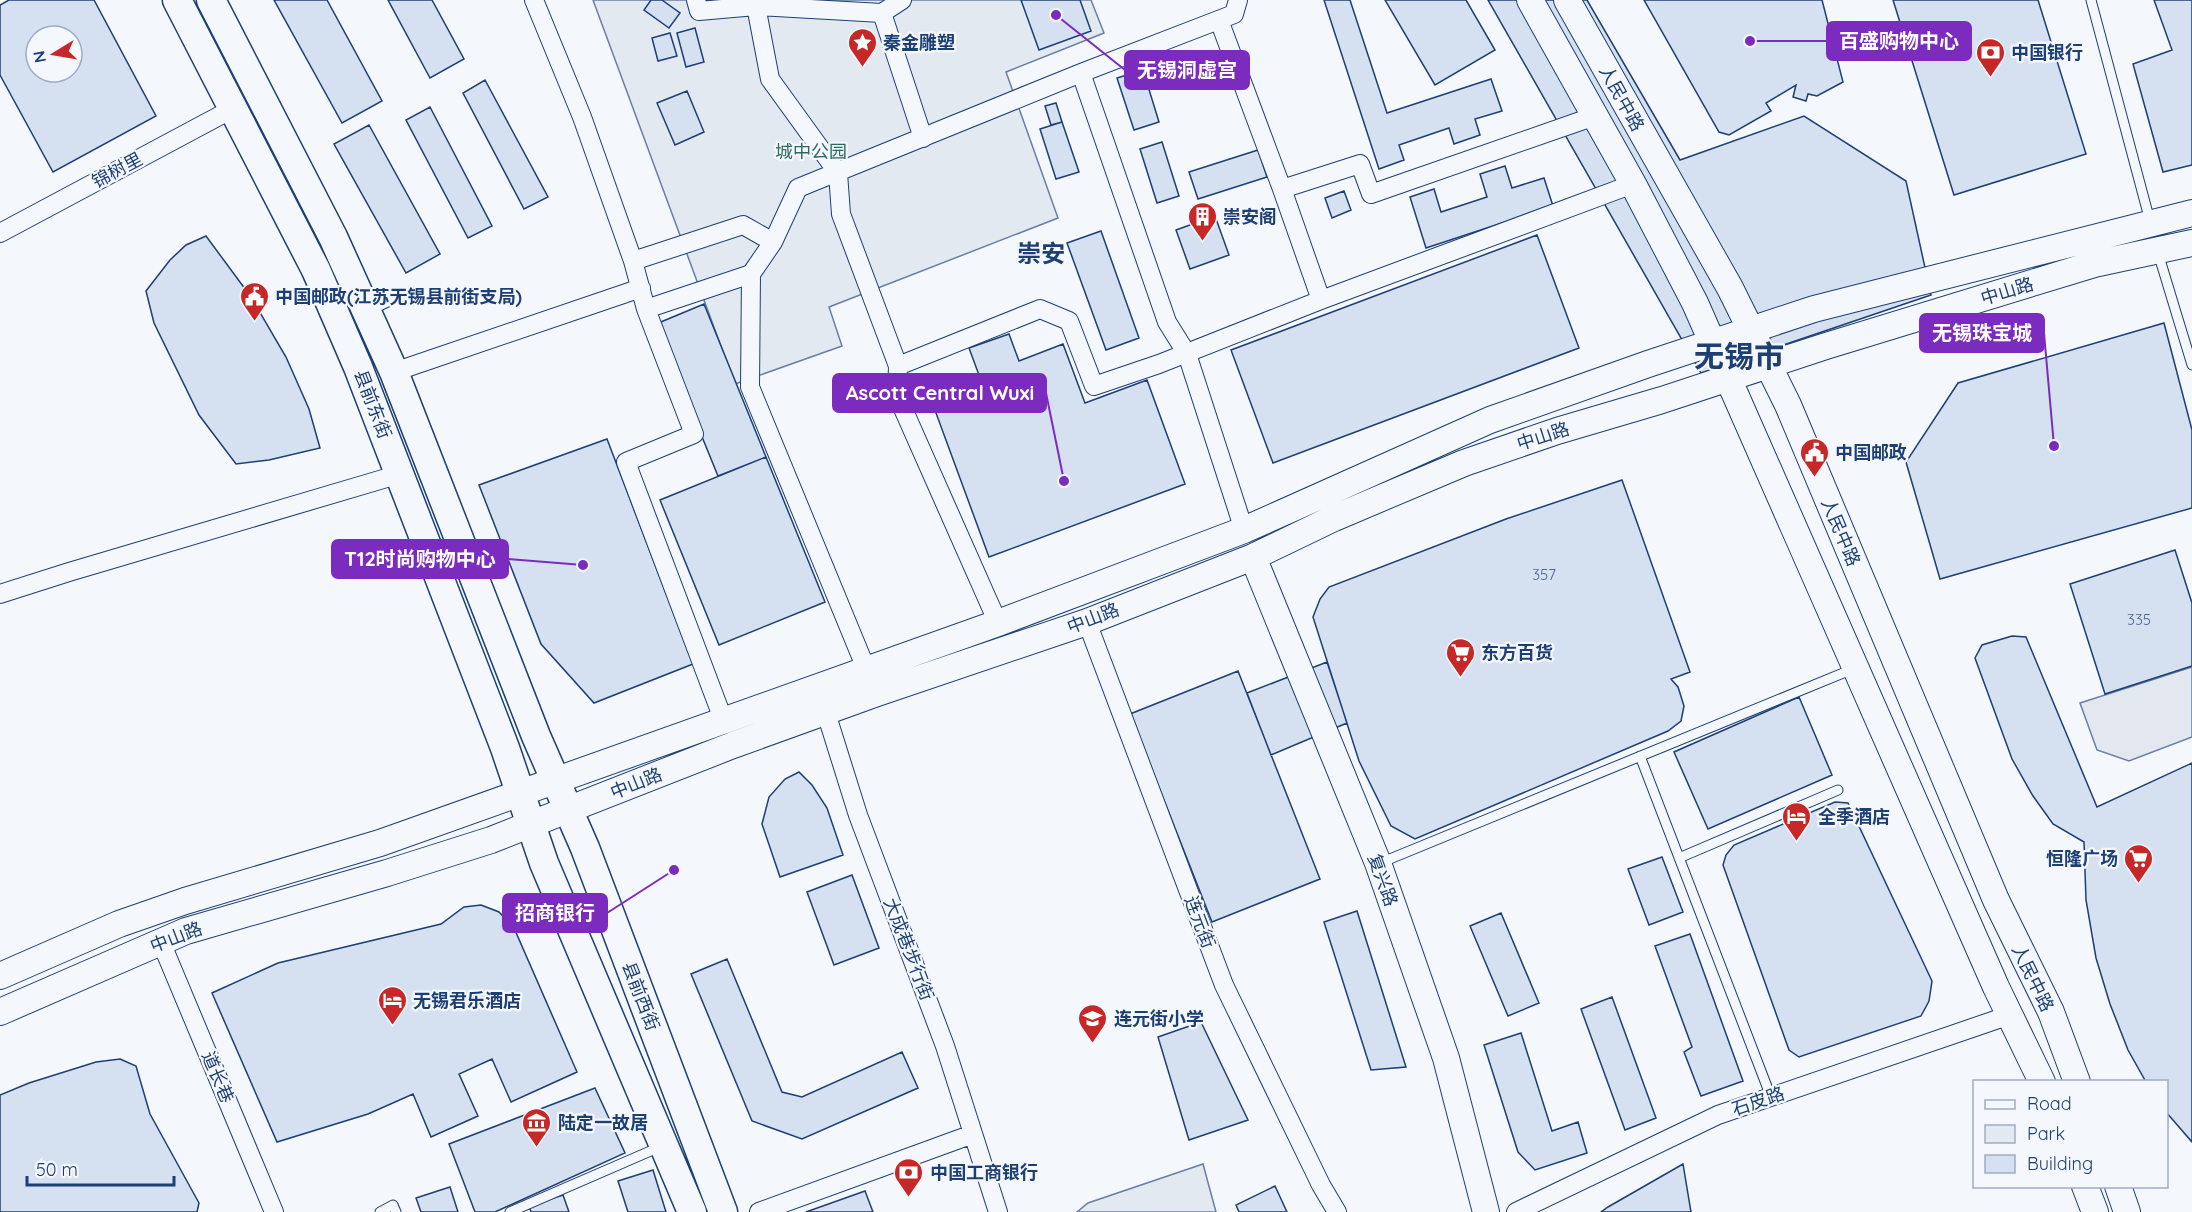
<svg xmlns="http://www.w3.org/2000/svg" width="2192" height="1212" viewBox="0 0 2192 1212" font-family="Quicksand,'Noto Sans SC',sans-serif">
  <rect width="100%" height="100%" fill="#f4f7fb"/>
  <!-- green -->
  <path fill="#e3e9f0" stroke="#687fa3" stroke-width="1.5" d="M593,0h498l13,33 -98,39 52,146 -229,89 13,39 -107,38z
    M1203,1164l13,48h-139l11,-9z"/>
  <!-- parking -->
  <path fill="#e3e8f0" stroke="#687fa3" stroke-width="1.5" d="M2192,667v70l-63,24 -32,-11 -17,-47z"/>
  <!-- building -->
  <path fill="#d5e0f0" stroke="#1d3f73" stroke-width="1.5" fill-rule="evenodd" d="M9,0h85l62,116 -103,56 -53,-97v-70zM36,36h36v36h-36z
    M274,0h53l55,101 -40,22z
    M388,0h44l32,59 -34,19z
    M651,0h11l18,13 -11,15 -25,-18z
    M1021,0h59l11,31 -52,19z
    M1324,0h26l37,113 104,-34 11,32 -27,8 5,16 -26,9 -5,-16 -50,17 5,15 -25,9z
    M1385,0h81l29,50 -60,35z
    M1488,0h99l93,160 124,-44 102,65 25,114 -230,78z
    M1644,0h178l21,82 -26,14 -9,-2 -2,7 -13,-4 3,-12 -30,18 5,8 -42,24 -10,-3z
    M1893,0h145l48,154 -132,41z
    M2154,0h38v165l-29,7 -30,-108 39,-14z
    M695,28l9,34 -18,5 -9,-34z
    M670,33l7,23 -19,5 -6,-23z
    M1143,70l16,52 -25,8 -17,-52z
    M485,80l63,117 -24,12 -61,-116z
    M687,91l17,41 -29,13 -18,-42z
    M1056,103l6,19 -11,3 -6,-19z
    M430,107l62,119 -24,12 -62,-118z
    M1062,122l17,50 -23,7 -16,-50z
    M369,125l71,129 -34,19 -72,-129z
    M1162,142l17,54 -22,7 -17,-54z
    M1258,150l9,27 -69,22 -9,-27z
    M1505,166l7,22 32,-10 9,28 -127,42 -16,-51 24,-8 7,23 46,-15 -7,-23z
    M1344,191l7,19 -19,8 -7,-20z
    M1215,216l14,39 -39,14 -14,-39z
    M1101,231l38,107 -33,12 -39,-107z
    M1537,235l42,113 -306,115 -42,-113z
    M206,236l45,61 35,60 23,52 11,39 -51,12 -33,4 -37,-49 -45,-92 -8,-32 24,-31 16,-15z
    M704,304l62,153 -48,19 -62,-152z
    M2164,323l28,107v78l-252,71 -34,-117 52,-79z
    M1009,334l10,27 44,-17 22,59 62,-23 38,104 -196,73 -60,-163 50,-19 -10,-27z
    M607,439l86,225 -99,39 -53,-59 -62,-159z
    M766,457l59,145 -106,43 -59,-145z
    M1622,480l68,192 -19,7 7,8 6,19 -3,15 -13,10 -253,108 -24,-13 -32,-65 -46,-144 7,-18 9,-12 177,-68z
    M2175,550l17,53v63l-87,28 -35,-110z
    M2012,636l14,1 71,170 95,-44v379l-26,-30v-30h-20l-18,-32 -18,-46 -14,-46 -10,-58 -2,-58 -31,-18 -20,-28 -21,-37 -37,-101 7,-13z
    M1327,662l20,61 -76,32 -24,-62z
    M1238,671l82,208 -108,43 -82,-208z
    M1799,697l33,78 -124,54 -34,-77z
    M799,772l13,13 15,23 16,47 -63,22 -18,-53 7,-27 16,-18z
    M1835,802l13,1 84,178 -3,20 -8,15 -122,41 -10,-7 -66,-185 3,-10 8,-10z
    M1662,857l21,55 -34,13 -21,-56z
    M852,875l27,73 -45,17 -27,-73z
    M481,905l18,7 15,16 63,144 -66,30 -19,-43 -33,15 19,42 -47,21 -18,-43 -45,20 -91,28 -65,-149 66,-30 163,-39 23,-17z
    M1357,911l49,156 -35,3 -47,-148z
    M1501,913l38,90 -31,13 -38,-90z
    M1690,934l53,147 -42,15 -17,-44 8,-5 -37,-101z
    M727,959l55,133 20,5 100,-45 16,36 -116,51 -50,-18 -61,-147z
    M1612,997l44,121 -31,12 -44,-121z
    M1201,1022l47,98 -59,20 -31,-103z
    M1521,1033l31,98 26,-9 9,31 -52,17 -17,-18 -34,-107z
    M120,1059l16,7 14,48 49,89 -2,9h-197v-117l29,-12 67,-21z
    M595,1088l30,65 -130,59h-20l-26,-68z
    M1683,1164l8,48h-90l7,-5z
    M653,1170l13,42h-38l-10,-31z
    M1275,1186l12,26h-48l-3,-7z
    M450,1187l8,25h-37l-5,-14z
    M865,1191l8,21h-67z
    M563,1195l6,17h-38l-2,-6z"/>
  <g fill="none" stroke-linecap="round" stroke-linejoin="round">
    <defs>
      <path id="lane" d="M2091,0l59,221
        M2158,253l34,112
        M369,311l25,-12 25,-7
        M1640,756l131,341
        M1679,858l159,-68
        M1380,863l473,-194
        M380,1212l13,-7 3,7
        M510,1212l152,-66"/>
      <path id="street" d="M534,0l48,117 51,144 13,48 48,125 -68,28 97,257
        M696,0l3,11 57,-5 14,73 68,94 3,41 57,152
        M902,0l-20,13 41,125
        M756,6l126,7
        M1219,20l63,169 39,111
        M1081,73l86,249 20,32 57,176
        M1282,189l78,-25 11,30 224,-78
        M0,233l234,-125
        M773,242l25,-54 283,-115 153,-59 4,-14
        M633,261l110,-36 30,17 -22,32 -105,35
        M751,274l-1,113 117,284
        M394,372l247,-84
        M0,594l69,-22 331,-98
        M1087,622l137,363 97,200 16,27
        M998,623l-101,-228 1,-29 142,-57 29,12 25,65 65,-22 162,-64 312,-116
        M822,700l36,115 87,231 53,166
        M161,942l113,270
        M759,1212l214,-78
        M1516,1212l202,-97 292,-100"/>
      <path id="secondary" d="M1530,0l103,184 62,119 301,684 46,95
        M1567,0l163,288 58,117 208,495 55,112 26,70
        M1253,557l125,306 68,195 40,154
        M0,976l119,-52 66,-23 195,-58 618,-220 246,-93 246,-110 158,-56 166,-55 378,-96
        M0,1012l186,-81 201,-58 104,-33 242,-95 144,-52 210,-71 166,-65 81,-39 130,-55 93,-32 105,-31 164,-54 268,-82 98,-21
        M2085,1186l10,26
        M2118,1186l9,26"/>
      <path id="primary" d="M177,0l139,270 42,97 147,381 39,115 148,349
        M211,0l122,237 61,135 142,364 49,112 138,364"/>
    </defs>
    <!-- lane casing -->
    <use href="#lane" stroke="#1d3f73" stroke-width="11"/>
    <!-- street casing -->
    <use href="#street" stroke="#1d3f73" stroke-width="20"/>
    <!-- secondary casing -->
    <use href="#secondary" stroke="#1d3f73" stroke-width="28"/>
    <!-- primary casing -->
    <use href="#primary" stroke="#1d3f73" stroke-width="31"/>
    <!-- lane -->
    <use href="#lane" stroke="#f4f7fb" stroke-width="9"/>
    <!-- street -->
    <use href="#street" stroke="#f4f7fb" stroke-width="18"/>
    <!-- secondary -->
    <use href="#secondary" stroke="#f4f7fb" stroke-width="26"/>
    <!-- primary -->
    <use href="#primary" stroke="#f4f7fb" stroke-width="28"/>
  </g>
  <!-- icons -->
  <defs>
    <symbol id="sight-pin" viewBox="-11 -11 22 30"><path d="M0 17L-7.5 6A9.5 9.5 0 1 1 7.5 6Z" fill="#c62828" stroke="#f4f7fb"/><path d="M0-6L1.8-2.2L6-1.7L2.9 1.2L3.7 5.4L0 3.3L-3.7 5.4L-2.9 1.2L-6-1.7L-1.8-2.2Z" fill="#fff"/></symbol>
    <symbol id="bank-pin" viewBox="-11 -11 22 30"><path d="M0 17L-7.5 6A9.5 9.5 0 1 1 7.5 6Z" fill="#c62828" stroke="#f4f7fb"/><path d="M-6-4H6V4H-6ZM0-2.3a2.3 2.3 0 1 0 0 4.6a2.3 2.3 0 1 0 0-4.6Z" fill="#fff"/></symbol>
    <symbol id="building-pin" viewBox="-11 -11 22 30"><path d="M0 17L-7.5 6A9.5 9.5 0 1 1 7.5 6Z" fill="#c62828" stroke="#f4f7fb"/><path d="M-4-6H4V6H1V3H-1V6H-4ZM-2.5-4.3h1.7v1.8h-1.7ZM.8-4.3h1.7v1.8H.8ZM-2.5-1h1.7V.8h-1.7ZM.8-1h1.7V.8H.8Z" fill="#fff"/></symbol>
    <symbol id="civic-pin" viewBox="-11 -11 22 30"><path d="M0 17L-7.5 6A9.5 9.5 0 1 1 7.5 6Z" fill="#c62828" stroke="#f4f7fb"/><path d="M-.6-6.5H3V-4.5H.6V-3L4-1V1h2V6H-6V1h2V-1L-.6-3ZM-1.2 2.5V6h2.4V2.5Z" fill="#fff"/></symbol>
    <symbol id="supermarket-pin" viewBox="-11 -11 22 30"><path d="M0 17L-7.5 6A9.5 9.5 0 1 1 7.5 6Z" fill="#c62828" stroke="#f4f7fb"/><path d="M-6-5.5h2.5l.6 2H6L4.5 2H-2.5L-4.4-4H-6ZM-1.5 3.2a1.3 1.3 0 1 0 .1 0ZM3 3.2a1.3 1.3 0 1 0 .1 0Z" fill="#fff"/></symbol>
    <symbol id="hotel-pin" viewBox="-11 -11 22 30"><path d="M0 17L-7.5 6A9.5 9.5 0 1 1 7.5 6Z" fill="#c62828" stroke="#f4f7fb"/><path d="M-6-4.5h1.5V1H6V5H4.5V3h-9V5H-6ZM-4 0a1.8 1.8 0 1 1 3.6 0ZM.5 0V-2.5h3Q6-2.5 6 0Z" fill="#fff"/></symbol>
    <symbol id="school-pin" viewBox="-11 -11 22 30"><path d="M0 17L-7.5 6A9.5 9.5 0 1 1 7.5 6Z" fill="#c62828" stroke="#f4f7fb"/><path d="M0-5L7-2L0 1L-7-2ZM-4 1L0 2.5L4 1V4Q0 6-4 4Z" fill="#fff"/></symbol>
    <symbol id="museum-pin" viewBox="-11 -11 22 30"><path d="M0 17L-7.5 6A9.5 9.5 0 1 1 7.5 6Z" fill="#c62828" stroke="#f4f7fb"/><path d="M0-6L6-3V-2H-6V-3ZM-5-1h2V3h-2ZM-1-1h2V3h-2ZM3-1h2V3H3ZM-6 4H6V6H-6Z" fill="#fff"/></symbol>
  </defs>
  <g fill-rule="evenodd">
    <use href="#sight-pin" x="846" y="26" width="33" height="45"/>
    <use href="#bank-pin" x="1974" y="36" width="33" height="45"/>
    <use href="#building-pin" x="1186" y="200" width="33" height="45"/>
    <use href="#civic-pin" x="238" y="280" width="33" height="45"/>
    <use href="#civic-pin" x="1798" y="436" width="33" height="45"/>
    <use href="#supermarket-pin" x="1444" y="636" width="33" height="45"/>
    <use href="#hotel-pin" x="1780" y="800" width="33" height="45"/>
    <use href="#supermarket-pin" x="2122" y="842" width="33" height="45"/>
    <use href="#hotel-pin" x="376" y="984" width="33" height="45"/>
    <use href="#school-pin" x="1076" y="1002" width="33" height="45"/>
    <use href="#museum-pin" x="520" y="1106" width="33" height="45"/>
    <use href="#bank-pin" x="892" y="1156" width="33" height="45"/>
  </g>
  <g text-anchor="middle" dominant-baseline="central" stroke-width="4.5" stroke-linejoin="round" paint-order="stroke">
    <!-- number labels -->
    <g font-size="15" fill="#4b6792">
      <text x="1544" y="574">357</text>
      <text x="2139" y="619">335</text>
    </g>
    <!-- poi labels -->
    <g font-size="18" font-weight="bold" fill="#1d3f73" stroke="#f4f7fb" text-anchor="start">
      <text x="883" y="42">秦金雕塑</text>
      <text x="2011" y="52">中国银行</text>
      <text x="1223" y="216">崇安阁</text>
      <text x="275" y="296">中国邮政(江苏无锡县前街支局)</text>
      <text x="1835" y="452">中国邮政</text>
      <text x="1481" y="652">东方百货</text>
      <text x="1818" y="816">全季酒店</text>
      <text x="2118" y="858" text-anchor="end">恒隆广场</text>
      <text x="413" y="1000">无锡君乐酒店</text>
      <text x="1114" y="1018">连元街小学</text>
      <text x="558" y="1122">陆定一故居</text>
      <text x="930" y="1172">中国工商银行</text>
    </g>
    <!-- street labels -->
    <g font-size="18" fill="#1d3f73" stroke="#f4f7fb">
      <text transform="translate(1622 98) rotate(61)">人民中路</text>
      <text transform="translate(117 170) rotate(-28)">锦树里</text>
      <text transform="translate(2007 291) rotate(-17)">中山路</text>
      <text transform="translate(373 404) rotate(69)">县前东街</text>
      <text transform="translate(1543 436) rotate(-18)">中山路</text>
      <text transform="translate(1841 532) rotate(67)">人民中路</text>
      <text transform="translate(1093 618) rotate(-21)">中山路</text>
      <text transform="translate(636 783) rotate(-22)">中山路</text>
      <text transform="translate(1383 880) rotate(70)">复兴路</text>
      <text transform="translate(1200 922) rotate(69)">连元街</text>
      <text transform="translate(176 937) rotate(-21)">中山路</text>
      <text transform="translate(909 949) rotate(69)">大成巷步行街</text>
      <text transform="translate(2033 978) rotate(64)">人民中路</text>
      <text transform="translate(641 996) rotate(69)">县前西街</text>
      <text transform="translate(218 1077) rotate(67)">道长巷</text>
      <text transform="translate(1758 1101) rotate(-19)">石皮路</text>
    </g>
    <!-- park labels -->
    <g font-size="18" fill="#2c6c60" stroke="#f4f7fb">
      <text x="811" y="151">城中公园</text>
    </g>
    <!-- district labels -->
    <g font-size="24" font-weight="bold" fill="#1d3f73" stroke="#f4f7fb">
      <text x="1041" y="253">崇安</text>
    </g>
    <!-- town labels -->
    <g font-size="30" font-weight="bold" fill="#1d3f73" stroke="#f4f7fb">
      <text x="1739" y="356">无锡市</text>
    </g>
  </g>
  <!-- callouts -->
  <path fill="none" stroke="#7b2cbf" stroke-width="2" d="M1750 41L1827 41M1056 15L1125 70M2054 446L2044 333M1064 481L1046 393M583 565L508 559M674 870L607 913"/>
  <g fill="#7b2cbf" stroke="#f4f7fb" stroke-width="2">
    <circle cx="1750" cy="41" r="6"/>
    <circle cx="1056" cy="15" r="6"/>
    <circle cx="2054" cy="446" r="6"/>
    <circle cx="1064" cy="481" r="6"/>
    <circle cx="583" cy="565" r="6"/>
    <circle cx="674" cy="870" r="6"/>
  </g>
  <g fill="#7b2cbf" stroke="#7b2cbf" stroke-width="2">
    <rect x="1827" y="22" width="144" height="38" rx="6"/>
    <rect x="1125" y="51" width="124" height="38" rx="6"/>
    <rect x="1920" y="314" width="124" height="38" rx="6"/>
    <rect x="833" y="374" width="213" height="38" rx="6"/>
    <rect x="332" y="540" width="176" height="38" rx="6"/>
    <rect x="503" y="894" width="104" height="38" rx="6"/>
  </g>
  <g font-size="20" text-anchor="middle" font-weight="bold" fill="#fff">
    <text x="1899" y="48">百盛购物中心</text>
    <text x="1187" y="77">无锡洞虚宫</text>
    <text x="1982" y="340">无锡珠宝城</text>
    <text x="940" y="400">Ascott Central Wuxi</text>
    <text x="420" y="566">T12时尚购物中心</text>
    <text x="555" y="920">招商银行</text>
  </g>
  <!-- legend -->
  <rect x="1973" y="1080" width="195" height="108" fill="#f4f7fb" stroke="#9eadc5" stroke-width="1.5"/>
  <rect x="1985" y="1100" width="30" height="9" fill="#f4f7fb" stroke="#9eadc5" stroke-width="1.5"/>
  <text x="2027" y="1110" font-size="18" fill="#1d3f73">Road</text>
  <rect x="1985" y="1125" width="30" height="18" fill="#e3e9f0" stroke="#9eadc5" stroke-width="1.5"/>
  <text x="2027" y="1140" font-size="18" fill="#1d3f73">Park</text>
  <rect x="1985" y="1155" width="30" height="18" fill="#d5e0f0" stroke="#9eadc5" stroke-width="1.5"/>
  <text x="2027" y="1170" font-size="18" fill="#1d3f73">Building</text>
  <!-- north arrow -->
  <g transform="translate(54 54) rotate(259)"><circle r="28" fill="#f4f7fb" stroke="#9eadc5" stroke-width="1.5"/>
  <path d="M0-4.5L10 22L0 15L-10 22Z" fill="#c62828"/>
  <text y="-9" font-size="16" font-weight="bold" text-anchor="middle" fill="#1d3f73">N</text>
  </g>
  <!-- scale -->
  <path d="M27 1176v9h147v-9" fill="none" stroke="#1d3f73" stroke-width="3"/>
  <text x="36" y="1176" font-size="18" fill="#1d3f73" stroke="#f4f7fb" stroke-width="4.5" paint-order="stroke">50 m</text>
</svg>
